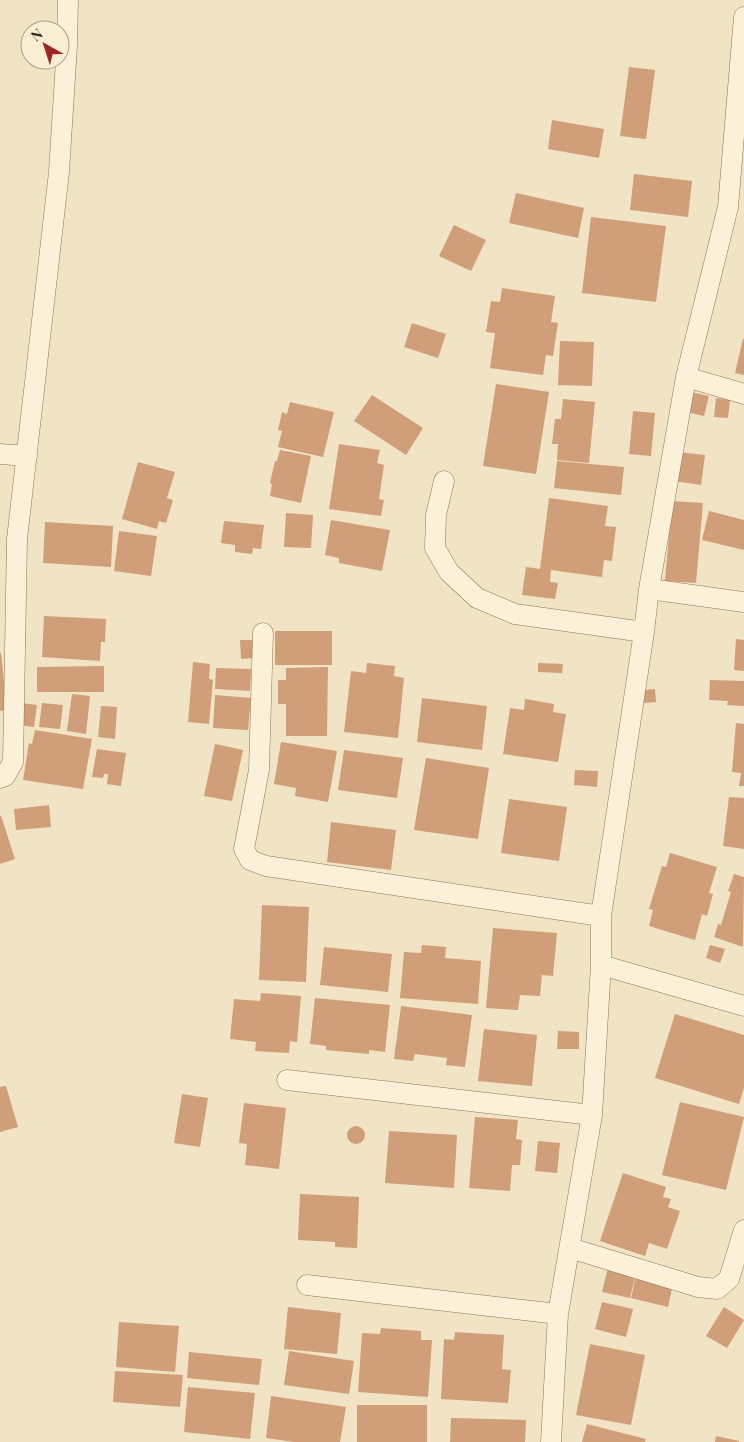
<svg xmlns="http://www.w3.org/2000/svg" width="744" height="1442" viewBox="0 0 744 1442" font-family="'Playfair Display',serif">
  <rect width="100%" height="100%" fill="#f0e4c4"/>
  <!-- building -->
  <path fill="#d09e78" d="M629,67l26,3 -9,69 -26,-3z
    M552,120l52,9 -5,29 -51,-9z
    M634,174l58,7 -4,36 -58,-7z
    M516,193l68,15 -6,30 -69,-15z
    M591,217l75,9 -10,76 -74,-9z
    M454,225l32,15 -15,31 -32,-15z
    M502,288l53,8 -4,26 7,1 -5,33 -7,-1 -3,20 -53,-7 5,-35 -9,-1 5,-31 9,1z
    M412,323l34,11 -8,24 -34,-11z
    M743,339h1v36l-9,-2z
    M560,341l34,1 -2,44 -34,-1z
    M496,384l53,8 -13,82 -53,-8z
    M686,391l23,5 -5,20 -22,-5z
    M372,395l51,33 -17,27 -52,-34z
    M716,398l14,2 -2,18 -14,-1z
    M563,399l32,3 -6,61 -32,-3 1,-16h-6l3,-25h6z
    M290,402l44,10 -11,45 -45,-10 4,-16 -4,-1 4,-18 5,2z
    M633,411l22,2 -4,43 -22,-2z
    M339,444l41,6 -3,13 7,2 -5,34 5,1 -3,16 -52,-7z
    M280,450l31,6 -10,47 -31,-7 2,-12 -2,-1 5,-22h2z
    M678,452l27,3 -4,30 -27,-4z
    M557,461l67,6 -3,28 -67,-7z
    M138,462l37,10 -8,26 6,2 -7,23 -7,-2 -2,8 -35,-10z
    M549,498l59,8 -3,20 11,1 -4,34 -8,-1 -2,17 -51,-7 -1,12 8,1 -3,16 -33,-4 4,-28 14,2z
    M672,501l31,2 -7,80 -31,-2z
    M709,511l35,9v30l-42,-10z
    M286,513l27,2 -2,33 -27,-1z
    M331,520l59,10 -8,41 -43,-8v-5l-14,-3z
    M224,521l40,4 -3,24 -8,-1 -1,6 -17,-2v-7l-14,-2z
    M45,522l68,4 -2,41 -68,-4z
    M119,531l38,5 -6,40 -37,-5z
    M44,616l62,3 -1,23h-4l-1,19 -58,-4z
    M275,631h57v34h-57z
    M736,639l8,1v31l-10,-1z
    M240,640h13l1,18 -13,1z
    M0,653h1l6,57 -7,1z
    M193,662l17,2 -1,15 4,1 -4,44 -21,-2z
    M367,663l28,3 -1,10 10,2 -6,60 -54,-6 7,-61 15,2z
    M538,663l25,1 -1,9 -24,-1z
    M104,666v26h-67v-25z
    M328,667l-1,69h-41v-32h-8v-24h8v-12z
    M216,668l35,1 -1,22 -35,-2z
    M710,680l34,1v25l-17,-1 1,-4 -19,-1z
    M655,689l1,13 -12,1 -1,-13z
    M72,694l18,2 -4,38 -19,-3z
    M215,695l36,3 -3,32 -35,-2z
    M422,698l65,8 -5,44 -65,-8z
    M525,699l29,5 -1,8 13,2 -8,48 -55,-8 7,-46 14,2z
    M21,703l16,2 -3,22 -16,-2z
    M42,703l21,2 -3,24 -21,-2z
    M101,706l16,1 -2,32 -17,-2z
    M736,723l8,1v62h-5l2,-13 -9,-1z
    M35,730l57,9 -9,50 -60,-9 6,-37 3,1z
    M281,742l56,9 -9,51 -33,-6 1,-8 -22,-4z
    M215,744l28,6 -11,51 -28,-5z
    M97,749l29,4 -5,33 -14,-2 1,-10h-4l-1,4 -11,-1z
    M344,750l59,8 -6,40 -59,-8z
    M426,758l63,10 -11,71 -64,-9z
    M575,770l23,1 -1,16 -23,-2z
    M729,797l15,1v51l-21,-3z
    M509,799l58,8 -8,54 -58,-8z
    M49,805l2,22 -35,3 -2,-21z
    M0,816h1l14,43 -15,5z
    M331,822l65,8 -5,40 -64,-8z
    M670,853l47,14 -8,26 4,1 -6,22 -5,-2 -7,26 -46,-14 4,-16 -4,-1 13,-43 4,1z
    M734,874l10,3 -1,70 -29,-10 4,-13 3,1 10,-33 -3,-1z
    M262,905l47,2 -3,75 -47,-2z
    M493,928l64,5 -4,43 -11,-1 -2,21 -20,-1 -2,15 -32,-2z
    M422,945l24,2 -1,11 36,3 -3,43 -78,-6 4,-46 17,1z
    M710,945l15,4 -5,14 -14,-5z
    M324,947l68,7 -4,38 -68,-7z
    M261,993l40,3 -4,46 -7,-1 -1,12 -34,-2 1,-9 -26,-3 4,-40 26,2z
    M315,998l75,7 -5,47 -16,-2v4l-43,-4v-4l-16,-2z
    M401,1006l71,9 -7,52 -19,-2 1,-7 -32,-4 -2,7 -19,-2z
    M675,1014l69,21v53l-5,16 -84,-26z
    M484,1029l53,6 -5,51 -54,-5z
    M558,1031l21,1v17h-22z
    M6,1086l12,41 -18,5v-45z
    M182,1094l26,4 -8,49 -26,-4z
    M680,1102l64,15 -18,73 -64,-15z
    M244,1103l42,5 -7,61 -34,-4 2,-21 -8,-1z
    M475,1117l43,3 -2,19 6,1 -2,25h-8l-2,26 -41,-3z
    M347 1135a9 9 0 1 1 18 0a9 9 0 1 1-18 0Z
    M389,1131l68,4 -3,53 -69,-5z
    M538,1141l22,2 -3,30 -22,-2z
    M623,1173l43,14 -3,10 8,2 -3,8 12,4 -13,38 -18,-6 -4,13 -45,-15z
    M300,1194l59,3 -2,51 -22,-1v-5l-37,-2z
    M608,1267l28,6 -6,25 -28,-6z
    M636,1275l37,9 -5,23 -37,-9z
    M602,1302l31,7 -7,28 -31,-8z
    M288,1307l53,6 -4,41 -53,-5z
    M724,1307l20,13 -17,28 -21,-12z
    M119,1322l60,4 -4,46 -59,-5z
    M381,1328l40,3v9h11l-4,57 -70,-5 4,-59 18,1z
    M455,1332l49,3 -2,34 9,1 -3,33 -67,-4 3,-60 10,1z
    M590,1344l55,11 -14,70 -55,-10z
    M289,1351l65,10 -5,33 -65,-9z
    M189,1352l73,7 -3,26 -72,-7z
    M115,1371l68,4 -3,32 -67,-5z
    M188,1387l67,6 -5,46 -66,-7z
    M271,1396l75,11 -6,35h-46l-28,-4z
    M357,1405h70v37h-70z
    M451,1418l75,2 -1,22h-75z
    M587,1424l59,15 -1,3h-63z
    M716,1436l23,5v1h-24z"/>
  <g fill="none" stroke-linecap="round" stroke-linejoin="round">
    <defs>
      <path id="street" d="M686,377l58,17
        M0,454l27,2
        M444,481l-8,34 -1,33 14,24 28,26 38,16 129,18
        M649,589l95,13
        M263,633l-4,137 -15,79 6,11 16,6 335,50
        M0,778l5,-2 8,-14 4,-223 42,-367 8,-127 1,-45
        M601,965l143,41
        M287,1080l305,35
        M570,1248l128,39 19,2 12,-10 15,-49
        M307,1285l251,29
        M551,1442l7,-128 34,-199 9,-150v-49l43,-284 5,-43 37,-212 42,-170 16,-190"/>
    </defs>
    <!-- street casing -->
    <use href="#street" stroke="#8c7559" stroke-width="21"/>
    <!-- street -->
    <use href="#street" stroke="#faf1d8" stroke-width="20"/>
  </g>
  <!-- north arrow -->
  <g transform="translate(45 45) rotate(321)"><circle r="24" fill="#f7eed4" stroke="#aca18b"/>
  <path d="M0-4L9 19L0 12L-9 19Z" fill="#9e2726"/>
  <text y="-8" font-size="14" font-weight="bold" text-anchor="middle" fill="#3b2d1e">N</text>
  </g>
</svg>
